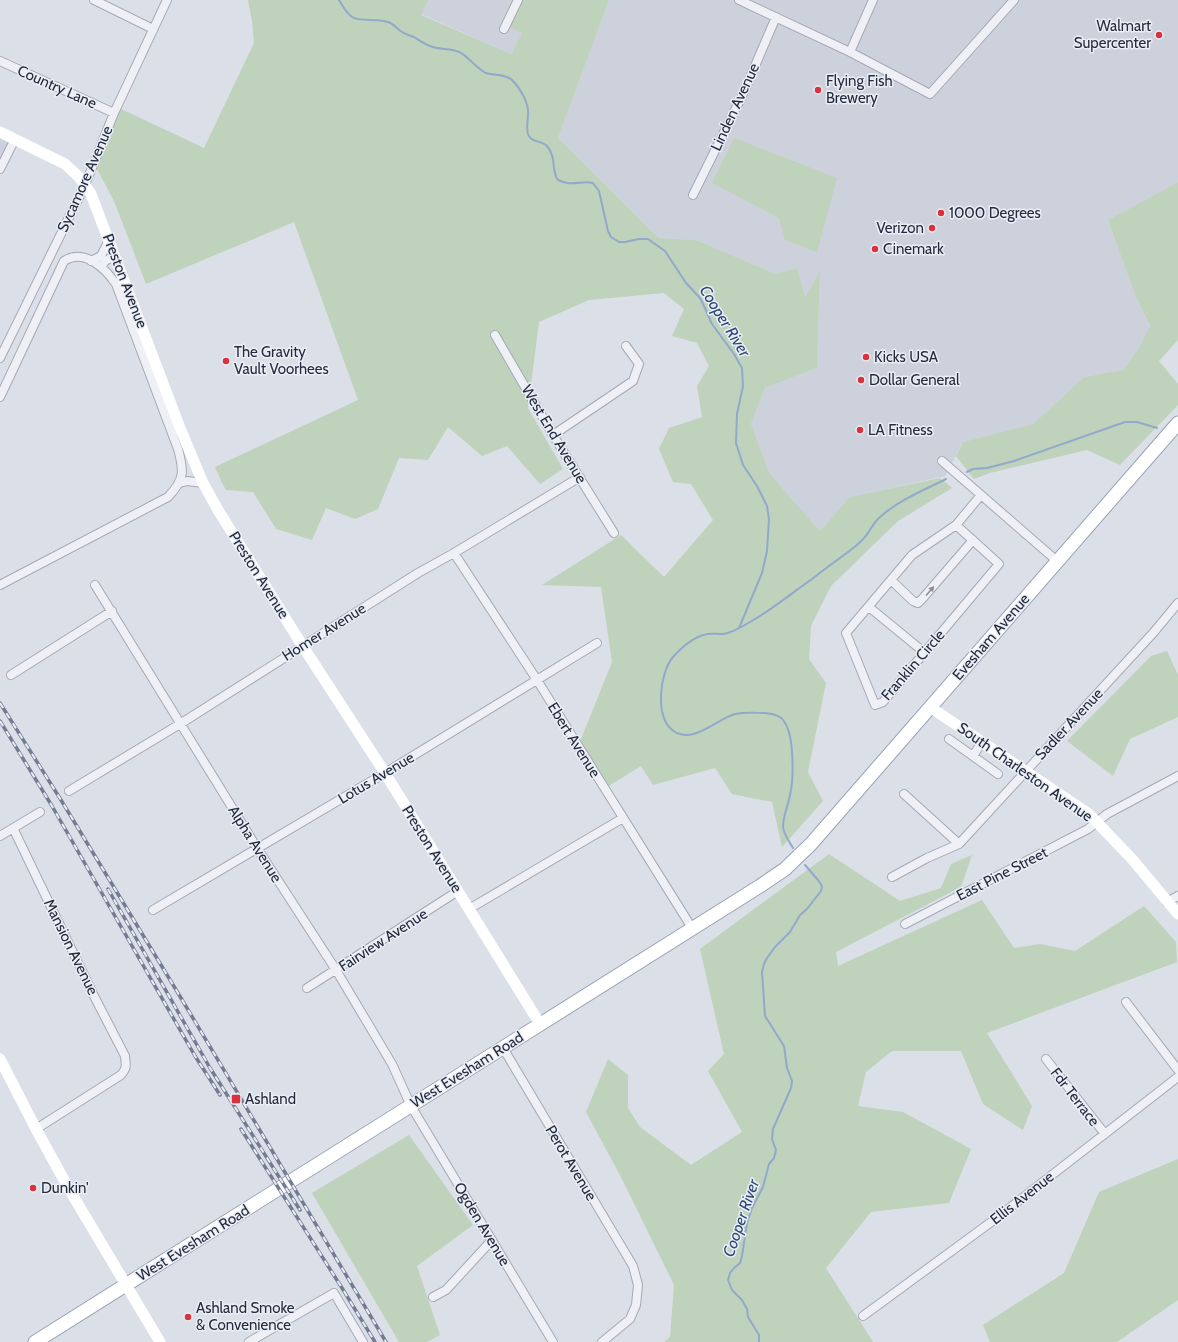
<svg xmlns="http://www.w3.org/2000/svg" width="1178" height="1342" viewBox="0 0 1178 1342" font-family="Cabin,sans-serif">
  <rect width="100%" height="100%" fill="#dbdfe7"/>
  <!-- built -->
  <path fill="#cdd1dc" d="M428,0h90l4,33 -11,21 -90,-40z
    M609,0h569v182l-70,38 27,75 15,32 -11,21 -16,22 -39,7 -51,47 -70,18 -18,34 -94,21 -31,34 -50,-57 -19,-50 14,-36 52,-20 3,-96 -15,25 -29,-23 -80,-34 -37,-2 -101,-100z
    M0,132l15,7 -15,32z"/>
  <!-- green -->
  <path fill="#bfd2bb" d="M248,0h180l-7,15 90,39 11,-21 -17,-8 13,-25h91l-51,138 101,100 37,2 80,34 21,-6 8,29 15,-26 -3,97 -52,20 -14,36 19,50 50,57 30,-34 90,-19 12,10 -54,33 -67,65 -20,40 -2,33 17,24 -18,89 15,29 -41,46 -10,-45 -40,-8 -17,-26 -62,17 -12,-19 -39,24 -25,-41 35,-87 -11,-75 -59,-2 79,-50 43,42 49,-57 -22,-36 -18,-2 -14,-33 10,-21 33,-11 -5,-31 12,-20 -12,-23 -25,-7 12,-27 -20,-16 -75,7 -50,22 -11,86 35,61 -23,15 -33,-38 -25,10 -34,-29 -20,33 -29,-2 -21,51 -23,10 -29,-11 -14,32 -36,-11 -23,-37 -27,-2 -4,-7 -7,-16 143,-67 -64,-178 -148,62 -32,-83 -17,-32 -4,-4 26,-57 85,40 50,-105 -2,-22z
    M734,138l103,40 -20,74 -32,-12 -6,-22 -67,-35z
    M1178,182v158l-19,21 19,23v21l-58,60 -33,-15 -97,23 -16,6 -18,-23 7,-14 70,-18 51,-47 39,-7 16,-22 11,-22 -15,-31 -27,-75z
    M1167,651l11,24v42l-48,22 -17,37 -46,-35 84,-85z
    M829,854l71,47 41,-13 10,-24 21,-9 -11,32 -125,65 2,14 144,-66 32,48 26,-4 35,7 69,-45 32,36 1,20 -190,71 45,73 -9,24 -40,-26 -22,-53h-69l-26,21 -8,34 45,6 68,37 -22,54 -78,9 -45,56 47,74h-209l6,-5 4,-52 -52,-106 -36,-67 22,-53 20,16v33l12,19 51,38 51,-33 -34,-61 16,-17 -24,-105z
    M409,1135l64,90 -56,41 23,69 -13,7h-28l-87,-149z
    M1178,1159v141l-61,42h-127l-7,-17 81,-52 35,-81z"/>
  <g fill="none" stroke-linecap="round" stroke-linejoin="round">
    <!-- stream -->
    <path stroke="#92a9cb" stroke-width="2" d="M339,0c3,5 7,13 13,17 7,5 26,1 36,5 6,2 9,7 14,10 4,3 8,3 12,5 5,3 10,7 16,9 9,4 21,2 29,6 9,4 17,16 27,21 9,3 18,0 26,7 9,9 17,23 16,35 0,6 -2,12 0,19 3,9 13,6 19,12 10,12 4,25 11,34 14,7 23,0 35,3l6,8 9,40 3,6 8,5h6l14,-3h9l17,12 21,32 14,15 4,8 8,18 22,30 8,14 1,18 -6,28 -1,29 7,22 14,21 10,20 2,13 -2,32 -5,22 -23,55
      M967,472l6,-3 14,-1 27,-7 111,-39h12l20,6
      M793,848c-4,-7 -9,-13 -10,-21 0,-11 5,-21 7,-32 4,-16 4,-59 -5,-72 -4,-8 -12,-9 -20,-10 -10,0 -20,-1 -30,1 -19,5 -44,33 -64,15 -16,-15 -11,-57 2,-72 9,-10 21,-21 35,-23 7,-1 14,1 20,-1 12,-4 24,-12 35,-19 17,-11 32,-23 49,-35 15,-12 30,-22 45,-34 4,-4 9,-8 11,-12 4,-6 7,-12 12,-16 19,-17 44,-27 66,-38
      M759,1342v-7l-11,-18 -1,-8 -5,-9 -10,-10 -4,-10 2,-7 4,-5 6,-5 2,-7 5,-33 5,-15 11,-21 6,-23 5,-6 2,-8 -4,-11 1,-10 18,-41 1,-7 -5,-13 -3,-22 -19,-30 -3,-44 2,-8 3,-6 8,-11 15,-15 10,-17 7,-6 14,-18 1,-5 -4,-6 -13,-15"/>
    <defs>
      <path id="street" d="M94,0l59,29
        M739,0l111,52 80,42 84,-94
        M504,29l14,-29
        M850,52l23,-52
        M0,61l114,52
        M0,169l15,-30
        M693,195l50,-101 33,-77
        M91,261l10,-5 8,-16
        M101,267l4,-6 10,-5
        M495,335l58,100 61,98
        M0,358l85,-173 29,-72 53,-113
        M0,397l64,-136c20,-13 41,7 52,23l62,165c6,22 7,30 -10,48l-168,88
        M553,435l80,-54 6,-17 -13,-18
        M942,461l115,100
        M180,483l7,-2 16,2
        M956,525l43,39 -116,138 -8,3 -29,-72 66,-78 44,-30 25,-30
        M454,553l83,127 155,248
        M891,580l22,21 5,2 5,-5 50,-58
        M95,585l162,263 79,122 56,94 19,42 142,236
        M869,607l56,46
        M11,675l101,-64
        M949,739l49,35
        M973,756l9,-14
        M69,791l111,-67 238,-151 36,-20 126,-76
        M904,794l55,50
        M13,828l80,166 32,62c1,10 2,12 -4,19l-85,54
        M0,836l40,-24
        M892,877l35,-19 32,-14 195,-212 24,-29
        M1167,902l11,-6
        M469,909l154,-91
        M153,910l232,-137 212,-130
        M905,924l183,-95 19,-15 71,-38
        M307,988l151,-97
        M1126,1002l52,68
        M503,1048l130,218 5,19 -2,20 -6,14 -28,23
        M1046,1059l59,75
        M433,1297l13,-7 46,-50
        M863,1316l135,-99 180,-140
        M249,1342l85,-49 29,49"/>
      <path id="primary" d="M35,1342l725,-456 25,-17 26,-25 367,-421"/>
    </defs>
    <!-- street casing -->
    <use href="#street" stroke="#a4a9b4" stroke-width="10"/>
    <!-- primary casing -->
    <use href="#primary" stroke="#99a2b4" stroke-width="15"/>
    <!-- street -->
    <use href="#street" stroke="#eef0f5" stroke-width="8"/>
    <!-- secondary -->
    <path stroke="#fff" stroke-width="11" d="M0,132l65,32 14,13 12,17 89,234 23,55 15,27 84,135 83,128 155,251
      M930,707l159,107 43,45 46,55
      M0,1059l36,70 33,60 91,153"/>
    <!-- primary -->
    <use href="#primary" stroke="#fff" stroke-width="13"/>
    <defs>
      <path id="rail" d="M0,703l61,97 117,193 208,349
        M0,721l52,85 143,250 25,39
        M108,889l102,179 90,142
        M241,1129l101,159 33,54"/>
    </defs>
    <!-- rail casing -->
    <use href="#rail" stroke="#737c92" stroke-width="3.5"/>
    <!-- rail -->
    <use href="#rail" stroke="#eaeef5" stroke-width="2" stroke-dasharray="6" stroke-linecap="butt"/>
  </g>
  <!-- one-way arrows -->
  <defs><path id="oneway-solid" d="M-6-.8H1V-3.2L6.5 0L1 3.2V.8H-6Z"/></defs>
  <use fill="#898e9a" href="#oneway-solid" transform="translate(930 591) rotate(-49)"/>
  <!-- markers -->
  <g fill="#da323d" stroke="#eaeef5" stroke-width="1.5">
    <circle cx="1159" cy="35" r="4"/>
    <circle cx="818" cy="90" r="4"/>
    <circle cx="941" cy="213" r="4"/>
    <circle cx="932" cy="228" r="4"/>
    <circle cx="875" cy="249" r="4"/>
    <circle cx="866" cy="357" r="4"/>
    <circle cx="226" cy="361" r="4"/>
    <circle cx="861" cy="380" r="4"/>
    <circle cx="860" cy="430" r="4"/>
    <rect x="231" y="1094" width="10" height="10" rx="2"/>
    <circle cx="33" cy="1188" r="4"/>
    <circle cx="188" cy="1317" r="4"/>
  </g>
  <g text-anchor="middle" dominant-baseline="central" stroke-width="3" stroke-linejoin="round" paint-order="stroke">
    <!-- poi labels -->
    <g font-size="15" fill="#242b3e" stroke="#eaeef5" text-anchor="start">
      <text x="1151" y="26" text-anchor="end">Walmart<tspan x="1151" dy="17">Supercenter</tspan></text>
      <text x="826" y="81">Flying Fish<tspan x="826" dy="17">Brewery</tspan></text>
      <text x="949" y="213">1000 Degrees</text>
      <text x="924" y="228" text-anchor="end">Verizon</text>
      <text x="883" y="249">Cinemark</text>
      <text x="234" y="352">The Gravity<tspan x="234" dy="17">Vault Voorhees</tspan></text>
      <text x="874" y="357">Kicks USA</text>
      <text x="869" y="380">Dollar General</text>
      <text x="868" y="430">LA Fitness</text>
      <text x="245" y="1099">Ashland</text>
      <text x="41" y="1188">Dunkin'</text>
      <text x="196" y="1308">Ashland Smoke<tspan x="196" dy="17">&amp; Convenience</tspan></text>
    </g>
    <!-- street labels -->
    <g font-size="15" fill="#242b3e" stroke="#eaeef5">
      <text transform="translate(57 87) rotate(24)">Country Lane</text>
      <text transform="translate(735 107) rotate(-65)">Linden Avenue</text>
      <text transform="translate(85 179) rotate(-66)">Sycamore Avenue</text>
      <text transform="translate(125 281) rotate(69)">Preston Avenue</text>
      <text transform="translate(554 434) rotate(59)">West End Avenue</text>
      <text transform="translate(259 575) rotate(58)">Preston Avenue</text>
      <text transform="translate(324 632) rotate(-32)">Homer Avenue</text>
      <text transform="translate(991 637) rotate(-49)">Evesham Avenue</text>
      <text transform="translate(913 665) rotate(-49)">Franklin Circle</text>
      <text transform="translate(1069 724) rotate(-47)">Sadler Avenue</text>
      <text transform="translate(574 740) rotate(58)">Ebert Avenue</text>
      <text transform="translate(1025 772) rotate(35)">South Charleston Avenue</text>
      <text transform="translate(376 778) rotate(-31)">Lotus Avenue</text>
      <text transform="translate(255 844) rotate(58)">Alpha Avenue</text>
      <text transform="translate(432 849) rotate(58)">Preston Avenue</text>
      <text transform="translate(1002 874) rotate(-27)">East Pine Street</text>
      <text transform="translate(383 940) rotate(-33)">Fairview Avenue</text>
      <text transform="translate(71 947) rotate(64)">Mansion Avenue</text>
      <text transform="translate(467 1070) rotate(-32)">West Evesham Road</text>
      <text transform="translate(1075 1097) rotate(52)">Fdr Terrace</text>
      <text transform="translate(571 1163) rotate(59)">Perot Avenue</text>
      <text transform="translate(1022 1198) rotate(-38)">Ellis Avenue</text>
      <text transform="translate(482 1224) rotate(59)">Ogden Avenue</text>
      <text transform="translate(193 1243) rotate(-32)">West Evesham Road</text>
    </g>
    <!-- water labels -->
    <g font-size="16" font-style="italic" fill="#2b4675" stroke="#eaeef5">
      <text transform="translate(725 321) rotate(58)">Cooper River</text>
      <text transform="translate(741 1218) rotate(-71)">Cooper River</text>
    </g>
  </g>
</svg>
